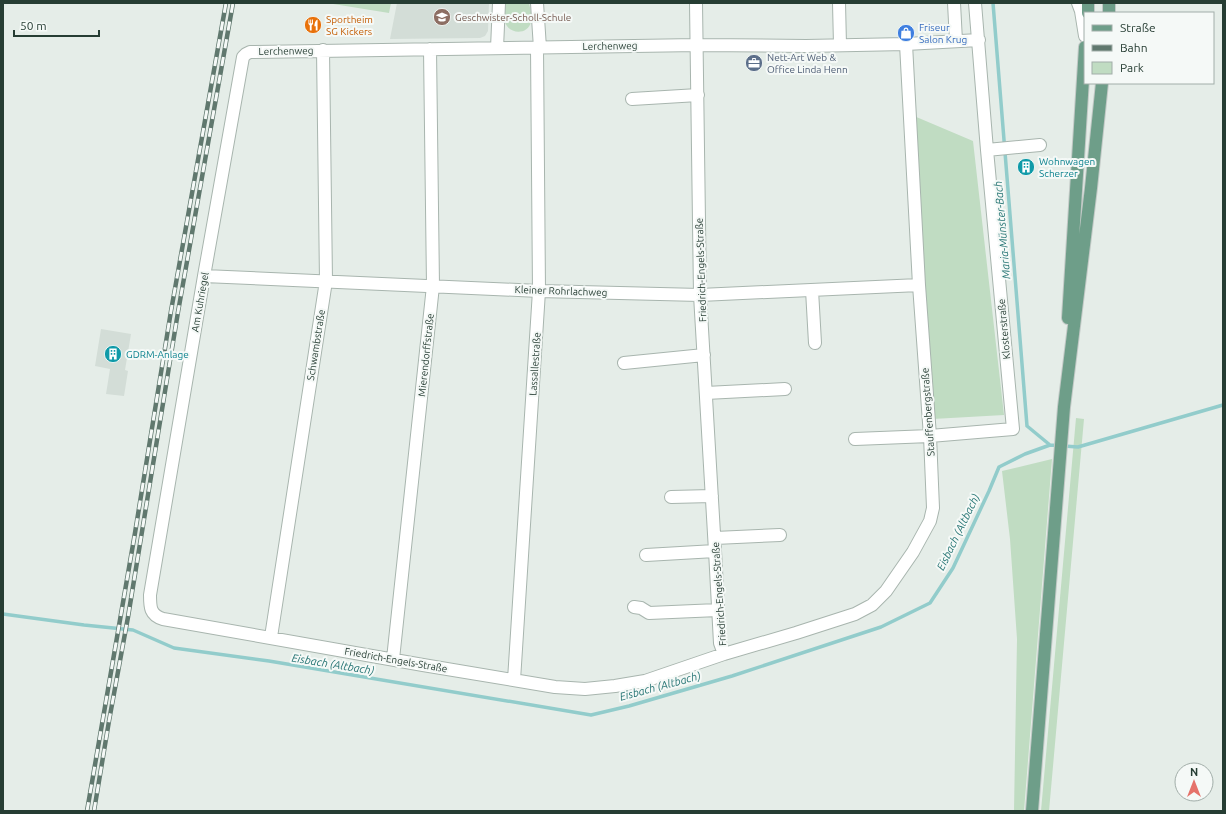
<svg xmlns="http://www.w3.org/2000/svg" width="1226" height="814" viewBox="0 0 1226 814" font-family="Ubuntu,sans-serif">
  <rect width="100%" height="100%" fill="#e5ede8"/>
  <!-- built -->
  <path fill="#d3ddd7" d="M397,3h92l-1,28 -3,5 -5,2 -90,1z
    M101,329l30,5 -6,36 3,1 -4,25 -18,-2 4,-25 -15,-3z"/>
  <!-- green -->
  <path fill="#c0dcc2" d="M327,3h64l-2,10z
    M505,3h24c1,6 4,13 2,19 -3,13 -22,13 -26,0 -2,-5 -1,-13 0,-19z
    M914,116l59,25 31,274 -71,4z
    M1076,418l8,1 -35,392h-8z
    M1052,459l-28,352h-10l3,-172 -7,-100 -8,-68z"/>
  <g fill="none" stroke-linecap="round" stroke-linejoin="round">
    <!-- stream -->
    <path stroke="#92cccb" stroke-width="3.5" d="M993,3l34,423 23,19
      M3,614l81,11 49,5 41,18 95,13 322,54 38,-9 103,-30 149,-49 49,-24 23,-35 36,-77 10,-24 26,-13 25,-9 28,2 145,-42"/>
    <defs>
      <path id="minor" d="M537,3l3,45
        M696,3l4,292 15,256 5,92 4,11
        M839,3l1,42
        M954,3l2,38
        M1078,3l3,8 4,25
        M906,44l13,241 11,151 3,72 -3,13 -17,31 -27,39 -14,14 -17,9 -59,19 -72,21 -79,27 -30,5 -30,3 -30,-2 -132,-22 -260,-46c-13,-4 -13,-12 -13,-24l54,-319 39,-219 3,-3 4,-2 447,-7 109,1 100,-2 73,-4
        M497,48l2,-45
        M632,99l66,-4
        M987,150l53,-5
        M204,276l335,15 161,4 219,-10
        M812,290l3,53
        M624,363l80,-8
        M706,393l79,-4
        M855,439l75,-3 83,-7 -26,-279 -12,-147
        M671,497l41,-1
        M715,538l65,-3
        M646,555l69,-4
        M634,607l7,1 8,5 69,-3
        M271,637l55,-356 -3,-231
        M393,659l40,-373 -3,-237
        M514,680l25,-389 -2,-243"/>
      <path id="major" d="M1088,13v-10
        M1109,13v-10
        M1068,318l17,-271
        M1032,811l32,-404 27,-219 11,-105"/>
    </defs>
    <!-- minor casing -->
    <use href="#minor" stroke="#a8b5ae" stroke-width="14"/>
    <!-- major casing -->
    <use href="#major" stroke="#c2c9c6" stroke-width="14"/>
    <!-- minor -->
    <use href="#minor" stroke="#fff" stroke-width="12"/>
    <!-- major -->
    <use href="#major" stroke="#6e9e89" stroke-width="12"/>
    <defs>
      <path id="rail" d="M87,811l48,-278 36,-222 55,-308
        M94,811l15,-90 19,-104 50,-305 55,-309"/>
    </defs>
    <!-- rail casing -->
    <use href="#rail" stroke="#60786e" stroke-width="4.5"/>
    <!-- rail -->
    <use href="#rail" stroke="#f5f9f7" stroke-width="3" stroke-dasharray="9" stroke-linecap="butt"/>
  </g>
  <!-- icons -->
  <defs>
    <symbol id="school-disc" viewBox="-11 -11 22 22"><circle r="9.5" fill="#8d6e63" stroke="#f5f9f7"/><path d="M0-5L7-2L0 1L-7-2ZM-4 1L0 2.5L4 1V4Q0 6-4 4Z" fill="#fff"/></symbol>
    <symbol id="restaurant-disc" viewBox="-11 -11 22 22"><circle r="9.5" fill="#e8710a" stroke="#f5f9f7"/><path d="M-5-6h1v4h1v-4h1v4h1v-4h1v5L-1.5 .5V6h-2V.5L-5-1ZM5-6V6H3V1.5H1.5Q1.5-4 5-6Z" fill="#fff"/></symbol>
    <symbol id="shop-disc" viewBox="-11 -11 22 22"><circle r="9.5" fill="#3f7fe0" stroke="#f5f9f7"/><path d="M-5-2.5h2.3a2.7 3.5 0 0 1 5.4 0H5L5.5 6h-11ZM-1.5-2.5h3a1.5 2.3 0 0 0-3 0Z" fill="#fff"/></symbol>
    <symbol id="office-disc" viewBox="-11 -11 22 22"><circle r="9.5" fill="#5c6f8a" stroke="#f5f9f7"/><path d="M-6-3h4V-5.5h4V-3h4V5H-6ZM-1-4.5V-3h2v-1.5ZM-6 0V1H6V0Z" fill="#fff"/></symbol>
    <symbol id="building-disc" viewBox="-11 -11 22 22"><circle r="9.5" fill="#0f9aa8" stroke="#f5f9f7"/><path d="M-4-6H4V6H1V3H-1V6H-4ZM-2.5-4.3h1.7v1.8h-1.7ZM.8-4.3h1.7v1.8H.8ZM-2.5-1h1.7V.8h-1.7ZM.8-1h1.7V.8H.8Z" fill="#fff"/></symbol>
  </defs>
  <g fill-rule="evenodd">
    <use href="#school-disc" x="432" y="7" width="20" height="20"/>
    <use href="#restaurant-disc" x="303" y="15" width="20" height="20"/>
    <use href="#shop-disc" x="896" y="23" width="20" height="20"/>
    <use href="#office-disc" x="744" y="53" width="20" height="20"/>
    <use href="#building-disc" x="1016" y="157" width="20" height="20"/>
    <use href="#building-disc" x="103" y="344" width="20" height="20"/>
  </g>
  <g text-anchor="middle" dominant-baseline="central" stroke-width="4" stroke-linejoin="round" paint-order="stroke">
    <!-- education labels -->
    <g font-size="10" fill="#785e54" stroke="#f5f9f7" text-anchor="start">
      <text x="455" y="17">Geschwister-Scholl-Schule</text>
    </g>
    <!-- food labels -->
    <g font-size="10" fill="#c56008" stroke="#f5f9f7" text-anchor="start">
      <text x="326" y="19">Sportheim<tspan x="326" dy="12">SG Kickers</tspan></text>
    </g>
    <!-- shop labels -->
    <g font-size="10" fill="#366cbe" stroke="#f5f9f7" text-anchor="start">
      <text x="919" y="27">Friseur<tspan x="919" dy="12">Salon Krug</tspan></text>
    </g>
    <!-- street labels -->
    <g font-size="10" fill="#263d33" stroke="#f5f9f7">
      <text transform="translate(610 46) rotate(-1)">Lerchenweg</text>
      <text transform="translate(286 51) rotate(-1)">Lerchenweg</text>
      <text transform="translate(701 270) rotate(-92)">Friedrich-Engels-Straße</text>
      <text transform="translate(561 291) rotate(2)">Kleiner Rohrlachweg</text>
      <text transform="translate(200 302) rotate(-80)">Am Kuhriegel</text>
      <text transform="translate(1004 329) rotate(-95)">Klosterstraße</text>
      <text transform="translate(316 345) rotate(-81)">Schwambstraße</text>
      <text transform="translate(426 355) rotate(-84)">Mierendorffstraße</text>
      <text transform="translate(535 364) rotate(-86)">Lassallestraße</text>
      <text transform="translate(928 412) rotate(-94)">Stauffenbergstraße</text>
      <text transform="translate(719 594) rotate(-94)">Friedrich-Engels-Straße</text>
      <text transform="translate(396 660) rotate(10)">Friedrich-Engels-Straße</text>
    </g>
    <!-- service labels -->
    <g font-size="10" fill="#4e5e75" stroke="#f5f9f7" text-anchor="start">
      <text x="767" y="57">Nett-Art Web &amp;<tspan x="767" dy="12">Office Linda Henn</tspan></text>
    </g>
    <!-- culture labels -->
    <g font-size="10" fill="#0d838f" stroke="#f5f9f7" text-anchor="start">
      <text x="1039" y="161">Wohnwagen<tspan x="1039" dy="12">Scherzer</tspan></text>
      <text x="126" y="354">GDRM-Anlage</text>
    </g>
    <!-- water labels -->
    <g font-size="11" font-style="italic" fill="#257473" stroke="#f5f9f7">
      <text transform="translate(1002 230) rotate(-95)">Maria-Münster-Bach</text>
      <text transform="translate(958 532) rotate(-64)">Eisbach (Altbach)</text>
      <text transform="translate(333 664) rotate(9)">Eisbach (Altbach)</text>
      <text transform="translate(660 686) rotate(-15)">Eisbach (Altbach)</text>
    </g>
  </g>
  <!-- border -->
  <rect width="1226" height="814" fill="none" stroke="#263d33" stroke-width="8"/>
  <!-- legend -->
  <rect x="1084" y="12" width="130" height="72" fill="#f5f9f7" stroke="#a2aea9"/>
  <rect x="1092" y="25" width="20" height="6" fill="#6e9e89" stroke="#a2aea9"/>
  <text x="1120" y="32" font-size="12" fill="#263d33">Straße</text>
  <rect x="1092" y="45" width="20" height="6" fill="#60786e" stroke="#a2aea9"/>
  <text x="1120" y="52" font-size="12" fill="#263d33">Bahn</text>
  <rect x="1092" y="62" width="20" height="12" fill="#c0dcc2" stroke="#a2aea9"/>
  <text x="1120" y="72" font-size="12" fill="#263d33">Park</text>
  <!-- north arrow -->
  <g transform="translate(1194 782)"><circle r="19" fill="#f5f9f7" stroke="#a2aea9"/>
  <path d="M0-3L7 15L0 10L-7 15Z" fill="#e5726a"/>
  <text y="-6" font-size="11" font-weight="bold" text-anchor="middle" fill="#263d33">N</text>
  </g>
  <!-- scale -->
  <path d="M14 30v6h85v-6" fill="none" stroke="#263d33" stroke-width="2"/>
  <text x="20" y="30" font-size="12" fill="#263d33" stroke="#f5f9f7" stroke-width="3" paint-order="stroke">50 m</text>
</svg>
